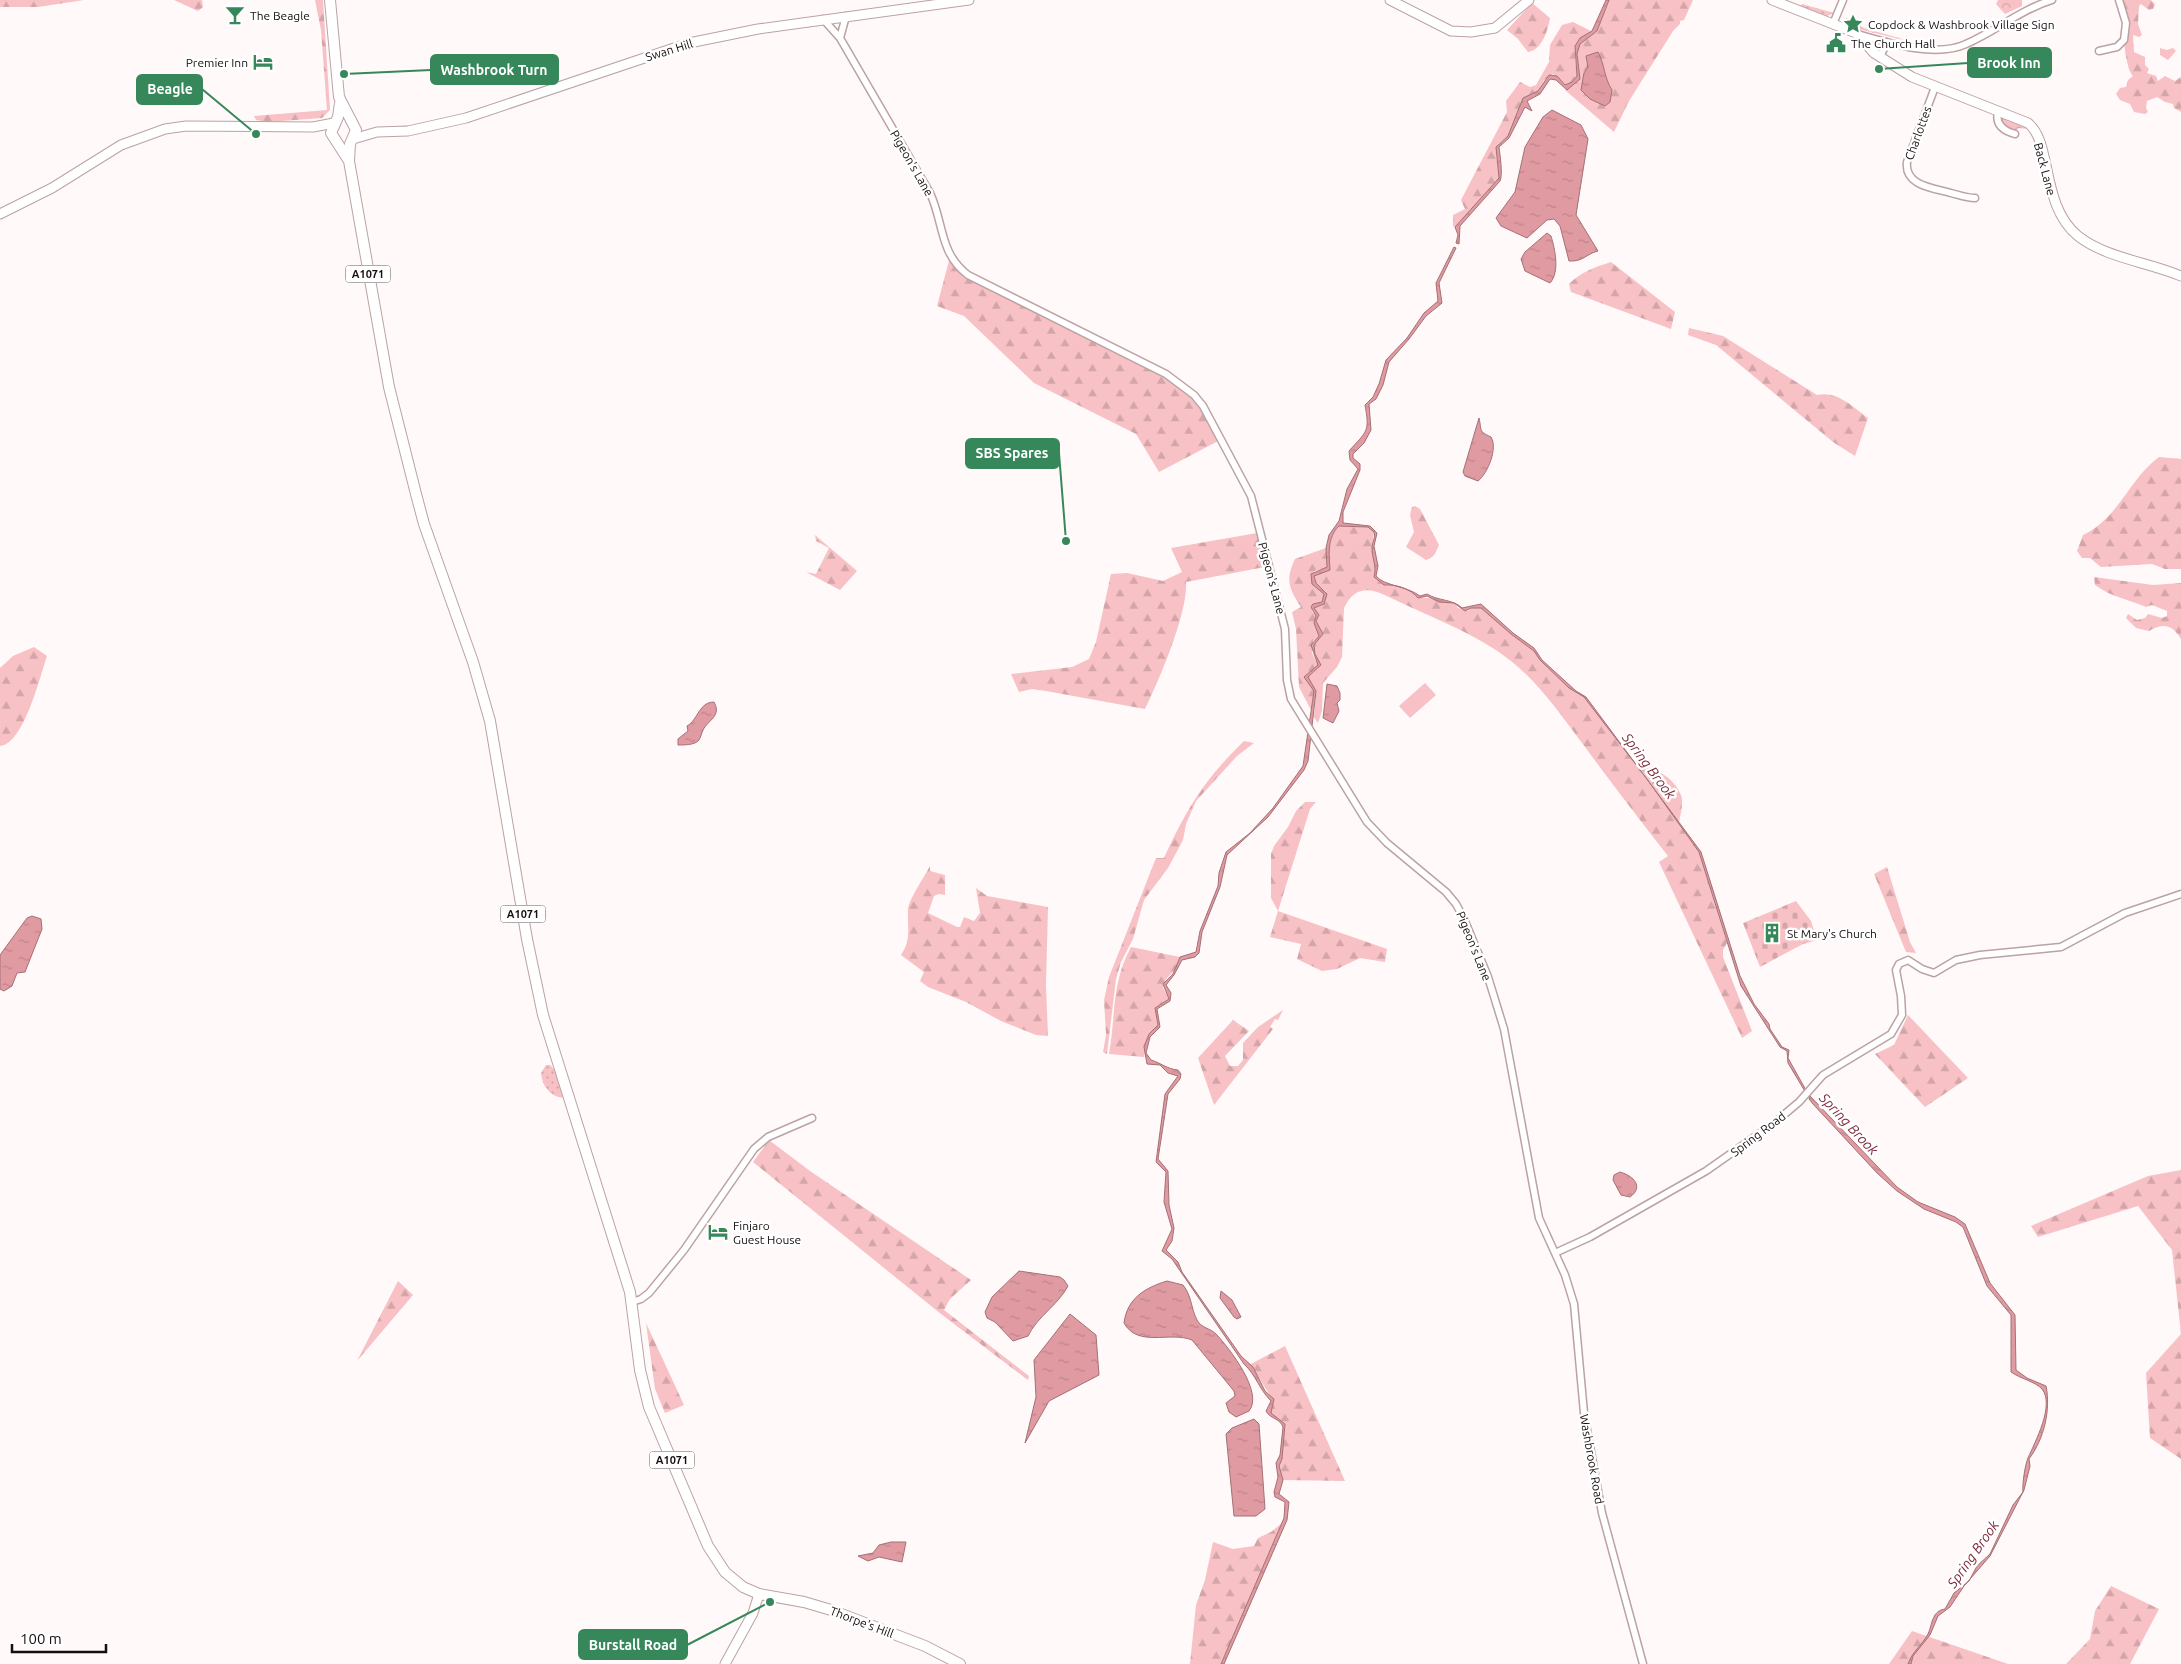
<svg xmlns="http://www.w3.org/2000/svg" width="2181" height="1664" viewBox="0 0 2181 1664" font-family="Ubuntu,sans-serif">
  <defs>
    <pattern id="grass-dots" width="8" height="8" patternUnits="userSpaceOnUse" patternTransform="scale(1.25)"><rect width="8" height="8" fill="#f7c1c5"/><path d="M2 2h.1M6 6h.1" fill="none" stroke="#d3a5a8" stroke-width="1.8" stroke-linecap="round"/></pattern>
    <pattern id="forest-firs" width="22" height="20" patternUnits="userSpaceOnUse" patternTransform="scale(1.25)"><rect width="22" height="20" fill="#f7c1c5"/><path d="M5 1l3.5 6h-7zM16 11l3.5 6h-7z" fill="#d3a5a8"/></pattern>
    <pattern id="cemetery-stones" width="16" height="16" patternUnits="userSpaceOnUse" patternTransform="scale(1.25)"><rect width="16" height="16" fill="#f7c1c5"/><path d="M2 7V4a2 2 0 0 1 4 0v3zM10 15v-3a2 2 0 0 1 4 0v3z" fill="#d3a5a8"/></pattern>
    <pattern id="park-crowns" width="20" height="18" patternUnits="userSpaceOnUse" patternTransform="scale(1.25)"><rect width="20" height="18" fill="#f7c1c5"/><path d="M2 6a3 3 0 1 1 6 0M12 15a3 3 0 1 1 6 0" fill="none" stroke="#d3a5a8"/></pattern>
    <pattern id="water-ripples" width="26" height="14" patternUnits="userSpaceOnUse" patternTransform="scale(1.25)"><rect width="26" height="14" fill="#e09aa1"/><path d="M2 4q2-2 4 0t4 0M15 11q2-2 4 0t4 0" fill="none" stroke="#bf8489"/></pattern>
  </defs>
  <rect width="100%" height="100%" fill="#fff9fa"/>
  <!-- grass -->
  <path fill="url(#grass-dots)" d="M1802,4l32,9 -7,3 -26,-10z
    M1846,18l18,10 52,15 -54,-13 -17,-7z
    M546,1065h4l5,5 8,28c-14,-2 -21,-13 -22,-25z"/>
  <!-- forest -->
  <path fill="url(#forest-firs)" d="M0,0h84l-46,7h-38z
    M174,0h28l1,7 -5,4z
    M315,0h8l7,110 -8,8 -54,4 -12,-2 -2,-4 73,-6 -6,-80z
    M1609,0h84l-9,20 -4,1v3l-7,7 -44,70 -15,31 -49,-42 15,-12 -3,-24 3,-10 17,-13z
    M2120,0h31l4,4 -2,5 -4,1 -8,-6 -2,2 -1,18 4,11 -3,2 -6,-2 1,17 11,5v8l4,4 -2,4 9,3 2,5 7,-5 10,5 6,-4v35l-7,-4 -1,-4 -8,-2 -8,-5 -10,4 -1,7 2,4 -3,2 -11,-2 -4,-8 -10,-4 -4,-6 4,-6 6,-1 2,-7 5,-4c-9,-8 -11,-60 -13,-76z
    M1532,3l18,15c-2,12 -8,32 -22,34l-10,-13 -11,-9z
    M1573,22l18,9c-20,14 -16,23 -14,45l-5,6 -7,3 -12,-11 -9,6 -6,11 -15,7 -15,38 -10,8 -2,7 3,27 -44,49 -2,-1v-11l12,-6 -4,-9 46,-88 -1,-11 14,-19 10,5 6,-2 13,-23 1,-17 12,-20z
    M2160,48l7,2 6,-2 3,3 -8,9 -8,-5z
    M950,257l11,13 194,98 39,27 28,44 -63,33 -23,-38 -102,-51 -70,-67 -27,-10z
    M1611,262l64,50 -4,17 -100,-37 -2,-8c12,-12 26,-17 42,-22z
    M1689,328l34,8 94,59c21,-4 34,11 51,23l-13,38 -22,-14 -117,-97 -28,-10z
    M2159,457l22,2v110h-16l-13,-5 -51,3 -11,-9h-8l-5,-7 6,-16c36,-17 45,-55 76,-78z
    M1415,506l5,3 19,36c-3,7 -5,13 -13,15l-20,-13 8,-15 -4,-17 2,-8z
    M1340,526l28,1 6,5 -2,15 4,21 -2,9 10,8c12,-1 27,3 34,13 11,-2 23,4 36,5l4,5 10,3 3,-3h10l30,26 23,17 6,9 29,28 15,9 63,82 52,73 28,91 -4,7v7l29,74 -10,7 -83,-176 9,-6c-28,-36 -56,-72 -83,-109 -23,-30 -44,-62 -74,-86 -31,-25 -71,-40 -107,-57 -23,-10 -45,-27 -60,4l-2,49 -5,10 -14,16 -1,28 -4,12 -4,-6 2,-26 -8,-14 10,-8 -4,-24 9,-11 -7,-13 3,-5 -5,-8 8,-3 4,-13 -10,-9 -2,-8 16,-5c-1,-17 -3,-32 10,-44z
    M1257,533l8,34 -79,15c2,31 -27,98 -41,127l-99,-18 -14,-2 -13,3 -8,-18 61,-7 17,-8 7,-17 15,-68 16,-1 36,8 19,-9 -11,-24z
    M815,535l42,36 -17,19 -34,-18 10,2 13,-26 -13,-7z
    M1326,548l1,20 -13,3 -2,13 12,10 -2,8 -9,2 -1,7 4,5 -2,7 6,12 -7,6 -1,12 6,12 -13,12 9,14 -3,19 -12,-23 -3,-58 -4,-17 9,-5c-12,-18 -16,-27 -6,-48z
    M2094,577l59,8 28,-2v56c-9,-15 -18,-16 -32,-8l-13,-3 -10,-10 2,-4 9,6 8,-2 3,-4 14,4 5,-2v-5l-15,-6 -6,2c-18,-8 -35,-10 -51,-22z
    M34,647l13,9c-7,20 -23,88 -47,90v-78l13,-12z
    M1244,741l10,2 -17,13 -41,45 -10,23 -3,16 -15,28 -24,32 -11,39 -12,23 -5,17 -9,75 -4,-2 3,-17 -2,-35 5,-23 47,-119h8c23,-50 40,-78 80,-117z
    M1637,764c18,4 37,13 44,31 3,8 -1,20 -2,28z
    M1305,802h11l-6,7 -32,102 109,38 -2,13 -25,-4 -23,11 -15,2 -25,-12 4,-15 -31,-7 8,-26 -7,-13v-44l3,-8 14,-19 8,-16z
    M930,866v5l15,4v20l-6,-1 -5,2 -6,17 29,14h3l4,-10 10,4 6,-8 -4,-25 11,8 61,11 -2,78 2,51 -12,-1 -35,-14 -35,-19 -38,-15 -8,-6 4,-9 -23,-17c11,-16 6,-29 7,-46 1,-10 17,-33 22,-43z
    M1887,867l23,75 6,11 -10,-1 -32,-78z
    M1131,947l49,10 -4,12 -10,10 -3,9 6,11 -14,9 3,17 -9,9 -5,23 -35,-3c7,-39 2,-70 22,-107z
    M1283,1010l-5,10 -3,-1 -5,8 3,2 -59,76 -16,-47 35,-38 16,11 -24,25 5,10h8l5,-6v-17l15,-16z
    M1908,1015l60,63 -43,29 -50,-53 19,-9z
    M769,1140l41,31 161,109 -21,19 -6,11 85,66 -1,4 -87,-66 -188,-152z
    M2181,1170v164l-9,-84 -34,-44 -100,31 -7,-11 117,-50z
    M398,1281l15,14 -56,66z
    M646,1323l38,82 -19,8 -10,-24z
    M2181,1334v125l-31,-21 -4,-65z
    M1285,1346l60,135 -62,-1 -4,-14 3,-7 3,-35 -14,-11 3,-14c-9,-8 -18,-30 -25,-34z
    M1282,1523l-61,141h-31l6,-59 9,-25 8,-38 20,7 21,-3 4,-8 13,-6z
    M2111,1586l48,23 -29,55h-64l24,-25 5,-28z
    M1912,1631l96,33h-119z"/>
  <!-- cemetery -->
  <path fill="url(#cemetery-stones)" d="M1796,901l15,20 6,19 -14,4 -43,23 -17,-44z"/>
  <!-- park -->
  <path fill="url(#park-crowns)" d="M1998,0h24v6l-17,8 -9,-10z
    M2003,115l21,8 5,6 -11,-1 -2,5 -15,-8 -1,-5z"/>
  <!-- pitch -->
  <path fill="#f7c1c5" d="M1425,683l11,12 -26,23 -11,-12z"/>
  <!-- water -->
  <path fill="url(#water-ripples)" stroke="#a47075" d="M1606,0h3l-12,31 -17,13 -3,10 3,25 -13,11 -11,-10 -6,-1 -10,15 -13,7 5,10 -7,-4 -16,31 -10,9c1,8 4,28 1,34l-40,45 -1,18 -3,-1 2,-8 -3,-8 44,-49 -3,-31 12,-11 15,-38 15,-7 11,-16 8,1 8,9 7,-3 5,-6 -2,-30 5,-8 12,-7z
    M1598,52c7,13 6,26 14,38l-2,12 -5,4 -15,-7 -9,-9 3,-17 4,-6 -2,-11z
    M1552,110l29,15 7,14 -12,76 22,36c-12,3 -15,11 -29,10l-9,-35 -6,-7 -7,1 -20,18 -26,-12 -5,-8 19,-26 10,-45 18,-30z
    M1547,233l4,3c4,13 9,36 -1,47l-25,-12 -4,-12 4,-7z
    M1454,247l2,1 -17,35 3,20 -16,13 -17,23 -20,23 -6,23 -7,14 -7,5 2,26 -7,13 -11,11v4l7,6v6l-17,42v11l27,3 7,7 -3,13 4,20 -2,10c8,10 31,10 44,20l7,-2c11,7 26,5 35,14l19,-4 32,29 21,15 8,12 34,31 10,6 115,155 39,124 14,28 15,20 1,5 12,18 7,3 -1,8 19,34 -1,1 -18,-30 -1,-12 -7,-4 -39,-61 -42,-134 -52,-73 -63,-82 -15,-9 -29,-28 -6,-9 -23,-17 -30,-26h-10l-6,3 -11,-8 -15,-1 -12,-6 -9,2c-7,-9 -22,-14 -34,-13l-10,-8c3,-11 -2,-18 -2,-29 0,-6 4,-10 2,-16l-6,-5 -29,-1c-12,12 -10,27 -9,44l-16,6 2,7 11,11 -3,10 -10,4 5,7 -3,6 7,13 -9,11 1,9 6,11 -13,12 8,14 -8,70 -4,9 -36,47 -41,38 -7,32 -18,45 -3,21 -4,4 -13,3 -8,15 -8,10 5,8 -1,8 -13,8 3,18 -10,10 -4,16 5,7c10,3 16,9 27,10l3,4 -1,5 -12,15 -10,65 10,12 1,34 5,23 -2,13 -6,9 12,12 4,10 59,84 12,11 12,24 9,8 -3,14 14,11 -3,35 -3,7 4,14 -4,14 10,8 -2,18 -63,144h-3l63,-146 1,-16 -10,-5 -1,-5 4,-15 -2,-14 4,-8 3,-28c-3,-9 -13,-8 -17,-16l5,-10c-12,-12 -15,-26 -27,-37l-72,-105 -10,-8 10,-22 -8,-27 2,-30 -10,-10 9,-68 13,-18 -10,-3 -8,-8 -13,-1 -3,-17 5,-13 9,-9 -3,-17 14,-9 -6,-15 10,-10 7,-17 16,-5 4,-21 18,-45 1,-13 7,-21 24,-19 23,-25 30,-42 11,-75 -10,-14 14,-12 -7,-20 8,-9 -5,-13 2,-7 -5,-9 2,-3 9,-2 2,-8 -12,-10 -1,-10 16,-7 -1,-19 3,-13 10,-14 8,-32 11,-20 -8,-9 -1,-9c18,-20 21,-19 16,-46l8,-8 6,-13 7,-24 21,-22 17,-25 14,-12 -2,-18z
    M1479,418c3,13 -1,13 12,19 7,11 -3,36 -13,44l-13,-5 -2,-4z
    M1327,684l10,2 3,7v7l-3,3 2,8 -6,12 -10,-5z
    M714,702c8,14 -6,18 -11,28 -2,4 -2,8 -5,11 -4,4 -14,4 -20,4v-6l10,-8 -1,-5c11,-6 12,-24 27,-24z
    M32,916l9,3 1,10 -17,43 -8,1 -5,13 -8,5 -4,-2v-34l27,-37z
    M1810,1096l87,91 21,15 37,15 10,7 25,59 25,32 1,55 11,8 19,8c5,24 -2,53 -17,73l1,7 -6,24 -34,66 -26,30 -14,21 -12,9 -8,19 -17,21 -2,8h-3c4,-12 14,-19 20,-30 3,-6 3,-13 7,-19 3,-4 5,-5 10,-6l9,-16 15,-12 8,-15 13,-12 23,-49 10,-13c-1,-7 2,-27 5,-34 7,-16 27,-53 14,-69 -6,-7 -23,-11 -31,-17v-57l-24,-29 -24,-59 -7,-5 -32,-13 -27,-18 -20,-18 -64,-69 -4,-5z
    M1620,1172c14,4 24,15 10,25l-9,-2 -8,-15 1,-5z
    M1019,1271l41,6 4,3 4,6c-10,19 -31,31 -40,50l-15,5 -18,-19 -8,-4 -2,-6 7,-15z
    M1167,1281l16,4c9,11 8,24 14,35 4,8 13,8 19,14 14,15 48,59 33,77l-13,6 -7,-5 -3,-9 9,-7 -1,-5 -42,-51c-22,-9 -54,8 -68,-17 3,-24 20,-35 43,-42z
    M1221,1291l11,9 9,17 -4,2 -3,-2 -14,-19z
    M1070,1314l26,21 3,40 -50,26 -24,42 11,-46 -2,-37z
    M1254,1419l5,5 6,85 -9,7h-22l-8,-82 6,-6z
    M891,1542h15l-4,20 -23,-5 -11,4 -10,-5 15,-3 6,-8z"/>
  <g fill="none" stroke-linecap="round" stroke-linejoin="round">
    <defs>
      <path id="street" d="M823,19l17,19 90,155c14,30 9,60 38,82l198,99 28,21 9,11 48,90 34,133 2,51 4,19 76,123 20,21 59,49 10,12 8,15 24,58 16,52 35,189 26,57 9,29 10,109 18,100 41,151
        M1833,24l10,-24
        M1857,34c31,9 79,24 109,10 30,-13 54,-34 86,-44
        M840,38l6,-22
        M2099,51l18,-4 7,-7 2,-17 -7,-23
        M1880,57l7,-15
        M1935,87l-28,75c-3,24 27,26 44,31 8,2 15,5 24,5
        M1998,112c-3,13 6,19 17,22
        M1555,1253l35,-16 116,-66 67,-47 26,-22 24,-27 68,-41 11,-19 -1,-19 -5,-26 3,-6 9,-4 14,9 12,4 22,-13 24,-5 81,-8 64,-34 56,-19
        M632,1302l9,-3 8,-6 35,-43 70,-101 14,-12 44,-19"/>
      <path id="secondary" d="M1390,0l61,31 20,1 24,-4 34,-28
        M1772,0l84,33 18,20 38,24 116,46c25,20 12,82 50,113 28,22 70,26 103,40
        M353,139l24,-7 31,-1 58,-13 223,-75 69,-14 211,-29
        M0,214l52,-26 69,-43 44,-16 21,-3 127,1 21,-4
        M725,1664l28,-51 6,-19"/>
      <path id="primary" d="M330,0l9,97 17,33 -6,14 -1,17 40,226 27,107 8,30 49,138 17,59 37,218 16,76 87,277 10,78 9,37 59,139 17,26 18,15 16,7 45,8 27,8 94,36 35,18
        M340,103l-2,14 -7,16 18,28"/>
    </defs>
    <!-- street casing -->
    <use href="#street" stroke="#bca2a3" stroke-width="9"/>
    <!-- secondary casing -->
    <use href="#secondary" stroke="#bca2a3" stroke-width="11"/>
    <!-- primary casing -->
    <use href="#primary" stroke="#bca2a3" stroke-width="12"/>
    <!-- street -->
    <use href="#street" stroke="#fff" stroke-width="6"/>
    <!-- secondary -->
    <use href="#secondary" stroke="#fff" stroke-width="9"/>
    <!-- primary -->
    <use href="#primary" stroke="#fff" stroke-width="10"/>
  </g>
  <!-- icons -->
  <defs>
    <symbol id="bar-bare" viewBox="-9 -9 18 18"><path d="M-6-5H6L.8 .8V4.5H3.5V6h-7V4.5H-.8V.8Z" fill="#36885a" stroke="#fff" stroke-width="2.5" paint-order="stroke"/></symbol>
    <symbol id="sight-bare" viewBox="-9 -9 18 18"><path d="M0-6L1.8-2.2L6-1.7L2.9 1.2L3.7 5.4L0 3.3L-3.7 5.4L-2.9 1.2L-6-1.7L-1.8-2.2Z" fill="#36885a" stroke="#fff" stroke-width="2.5" paint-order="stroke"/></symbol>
    <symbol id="civic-bare" viewBox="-9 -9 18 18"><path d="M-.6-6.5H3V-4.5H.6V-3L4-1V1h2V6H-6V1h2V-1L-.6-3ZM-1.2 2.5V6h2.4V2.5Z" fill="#36885a" stroke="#fff" stroke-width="2.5" paint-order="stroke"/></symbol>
    <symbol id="hotel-bare" viewBox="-9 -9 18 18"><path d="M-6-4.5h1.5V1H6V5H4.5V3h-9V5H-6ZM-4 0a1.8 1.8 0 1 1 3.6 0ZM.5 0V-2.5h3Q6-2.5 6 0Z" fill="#36885a" stroke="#fff" stroke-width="2.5" paint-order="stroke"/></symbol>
    <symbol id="building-bare" viewBox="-9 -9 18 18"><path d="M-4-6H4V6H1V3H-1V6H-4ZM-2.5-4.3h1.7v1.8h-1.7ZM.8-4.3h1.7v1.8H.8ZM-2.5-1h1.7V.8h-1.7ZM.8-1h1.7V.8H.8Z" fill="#36885a" stroke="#fff" stroke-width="2.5" paint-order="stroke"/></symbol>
  </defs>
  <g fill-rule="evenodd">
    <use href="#bar-bare" x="221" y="1" width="28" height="28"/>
    <use href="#sight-bare" x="1839" y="10" width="28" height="28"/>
    <use href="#civic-bare" x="1822" y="29" width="28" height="28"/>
    <use href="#hotel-bare" x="249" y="48" width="28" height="28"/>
    <use href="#building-bare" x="1758" y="919" width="28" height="28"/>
    <use href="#hotel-bare" x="704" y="1218" width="28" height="28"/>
  </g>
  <g text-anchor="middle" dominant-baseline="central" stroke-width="5" stroke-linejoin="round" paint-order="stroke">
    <!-- shield labels -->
    <g fill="#fff" stroke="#5d5657" stroke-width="1">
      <rect x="345.5" y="265.5" width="45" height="17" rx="4"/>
      <rect x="500.5" y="905.5" width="45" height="17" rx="4"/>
      <rect x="649.5" y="1451.5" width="45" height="17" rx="4"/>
    </g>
    <g font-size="11" font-weight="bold" fill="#170e0f">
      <text x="368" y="274">A1071</text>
      <text x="523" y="914">A1071</text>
      <text x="672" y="1460">A1071</text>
    </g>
    <!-- poi labels -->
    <g font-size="12" fill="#170e0f" stroke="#fff" text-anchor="start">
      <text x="250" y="15">The Beagle</text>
      <text x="1868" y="24">Copdock &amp; Washbrook Village Sign</text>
      <text x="1851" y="43">The Church Hall</text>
      <text x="248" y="62" text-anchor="end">Premier Inn</text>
      <text x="1787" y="933">St Mary's Church</text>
      <text x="733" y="1225">Finjaro<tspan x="733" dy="14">Guest House</tspan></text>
    </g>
    <!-- street labels -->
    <g font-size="12" fill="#170e0f" stroke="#fff">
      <text transform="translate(669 50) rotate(-17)">Swan Hill</text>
      <text transform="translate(1918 133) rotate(-70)">Charlottes</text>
      <text transform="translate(912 163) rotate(60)">Pigeon's Lane</text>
      <text transform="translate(2045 169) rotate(75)">Back Lane</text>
      <text transform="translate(1272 578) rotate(75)">Pigeon's Lane</text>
      <text transform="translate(1474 946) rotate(68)">Pigeon's Lane</text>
      <text transform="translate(1758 1134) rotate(-37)">Spring Road</text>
      <text transform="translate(1592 1459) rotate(80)">Washbrook Road</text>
      <text transform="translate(862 1622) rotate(21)">Thorpe's Hill</text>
    </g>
    <!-- water labels -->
    <g font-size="14" font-style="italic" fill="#7c2a38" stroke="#fff">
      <text transform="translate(1649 766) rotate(53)">Spring Brook</text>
      <text transform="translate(1849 1124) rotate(47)">Spring Brook</text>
      <text transform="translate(1973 1554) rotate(-55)">Spring Brook</text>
    </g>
  </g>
  <!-- callouts -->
  <path fill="none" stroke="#36885a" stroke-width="2" d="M1879 69L1968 63M344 74L431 70M256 134L202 89M1066 541L1059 453M770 1602L687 1645"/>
  <g fill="#36885a" stroke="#fff" stroke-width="2">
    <circle cx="1879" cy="69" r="5"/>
    <circle cx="344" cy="74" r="5"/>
    <circle cx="256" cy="134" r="5"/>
    <circle cx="1066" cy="541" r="5"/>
    <circle cx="770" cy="1602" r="5"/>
  </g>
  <g fill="#36885a" stroke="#36885a" stroke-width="2">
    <rect x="1968" y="48" width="83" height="29" rx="5"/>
    <rect x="431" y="55" width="127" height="29" rx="5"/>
    <rect x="137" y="75" width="65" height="29" rx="5"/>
    <rect x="966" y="439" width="93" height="29" rx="5"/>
    <rect x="579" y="1630" width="108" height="29" rx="5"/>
  </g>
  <g font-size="14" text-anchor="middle" font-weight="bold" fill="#fff">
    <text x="2009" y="68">Brook Inn</text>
    <text x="494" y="75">Washbrook Turn</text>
    <text x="170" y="94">Beagle</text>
    <text x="1012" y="458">SBS Spares</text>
    <text x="633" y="1650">Burstall Road</text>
  </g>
  <!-- scale -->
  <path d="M12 1644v8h94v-8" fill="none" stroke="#170e0f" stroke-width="2.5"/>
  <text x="20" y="1644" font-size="15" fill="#170e0f" stroke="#ffffff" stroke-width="4" paint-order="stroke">100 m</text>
</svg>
